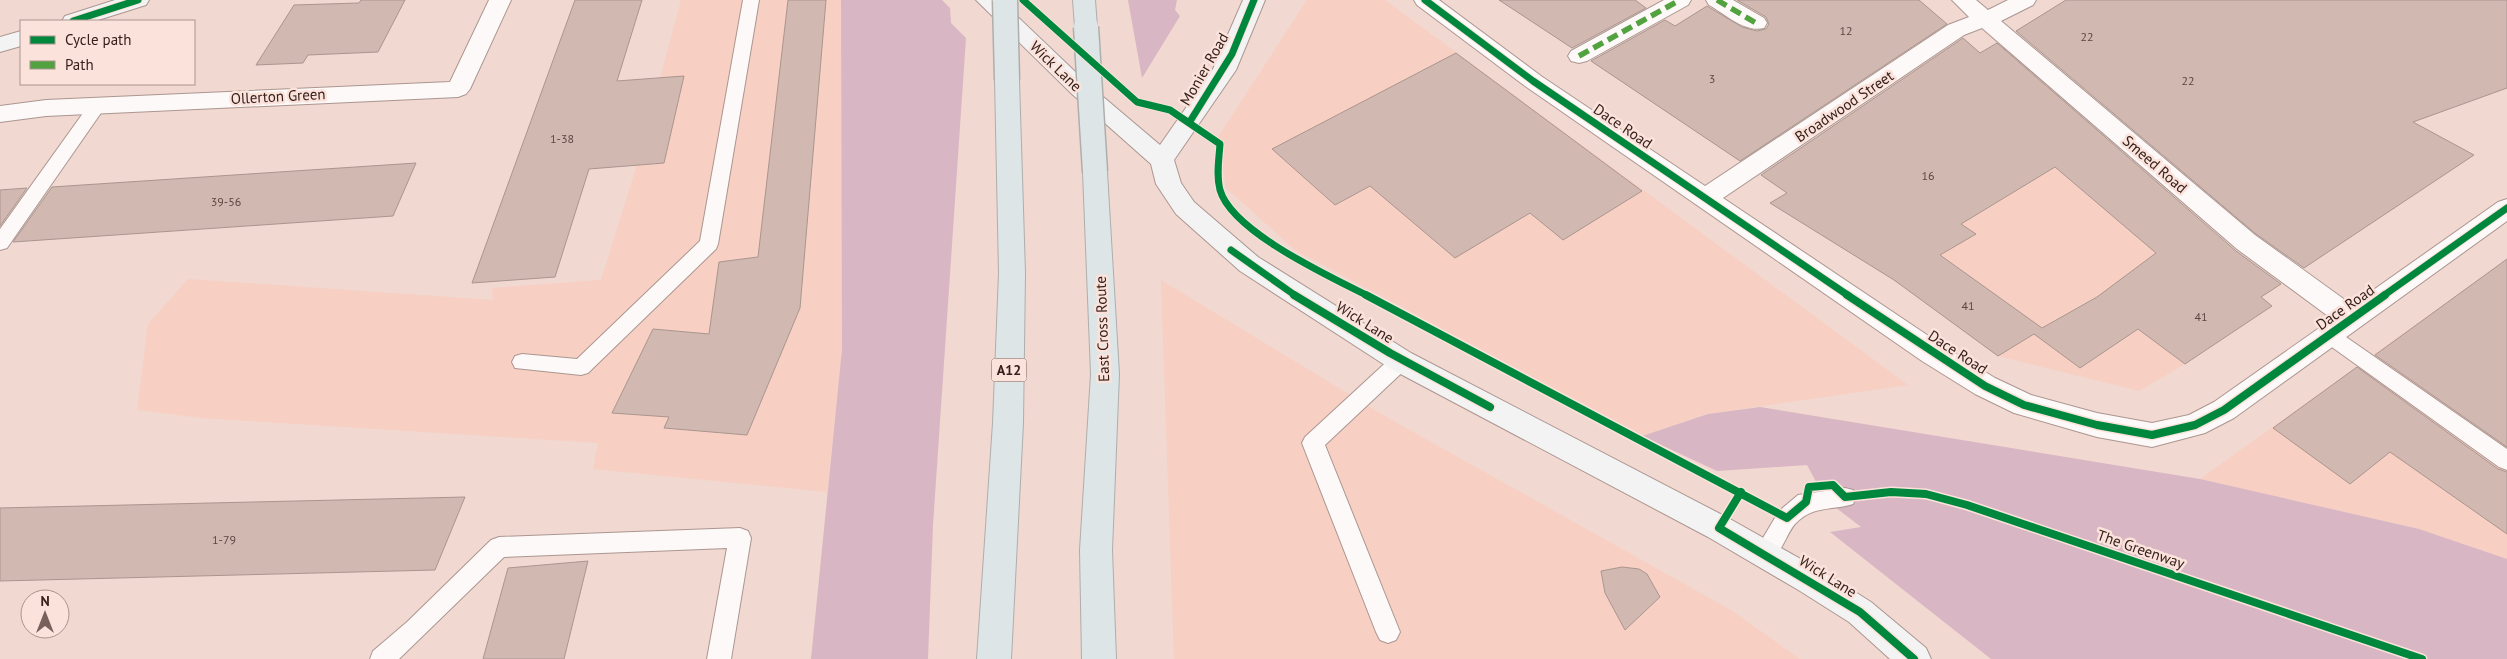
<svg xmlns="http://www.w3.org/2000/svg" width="2507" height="659" viewBox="0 0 2507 659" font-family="'PT Sans',sans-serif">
  <rect width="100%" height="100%" fill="#f1d8d0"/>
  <!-- built -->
  <path fill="#f7cfc3" d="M681,0h160l1,349 -15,143 -234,-23 5,-26 -397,-25 -64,-8 11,-86 40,-45 305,21 -1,-12 109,-8 36,-115z
    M1307,0h78l523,385 -200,29 -66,22 -347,-186 -69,-62 -8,-51z
    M2089,146l107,96 76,64 -87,58 -46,27 -141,-35 -104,-76 81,-46 -14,-10z
    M2507,259v300l-88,-30 -219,-50z
    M1161,280l229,139 341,191 69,49h-626z"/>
  <!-- green -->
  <path fill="#d9b6c3" d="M841,0h101l8,8 1,15 15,15 -33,487 -5,134h-117l31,-310z
    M1128,0h49l-2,10 5,6 -38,62z
    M1760,407l440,72 219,50 88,30v100h-516l-161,-127 31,-5 -35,-27 -19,-35 -90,6 -75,-35 66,-22z"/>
  <!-- building -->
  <path fill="#d1b9b1" stroke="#aa958f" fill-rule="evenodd" d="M361,0h44l-27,52 -70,3 -5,8 -47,2 38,-60 65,-2z
    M575,0h67l-25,81 67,-5 -20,87 -75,6 -34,108 -83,6z
    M788,0h38l-26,308 -53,127 -83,-7 5,-11 -57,-4 41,-84 56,5 10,-72 39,-5z
    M1499,0h136l11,8 -74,40z
    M1737,0h182l28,24 -207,137 -149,-100 74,-41 10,6 32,-20 35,21 15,4 9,-2 3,-5 -3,-7z
    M2066,0h441v88l-94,34 61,33 -170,113 -48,-34 -240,-203z
    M1963,38l17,15 17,-10 239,208 45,33 -20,13 11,9 -87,58 -47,-35 -58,39 -46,-34 -36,22 -104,-76 -124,-77 17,-10 -26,-18zM2055,167l101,86 -59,44 -55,31 -102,-73 36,-21 -15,-10z
    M1456,53l186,138 -79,49 -33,-27 -75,45 -85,-72 -35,19 -63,-56z
    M416,163l-23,53 -380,26 39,-55z
    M27,188l-27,38v-36z
    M2507,259v188l-132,-92z
    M2357,367l141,102 9,3v62l-117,-82 -40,32 -77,-56z
    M465,497l-30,73 -435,11v-73z
    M588,561l-24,98h-81l25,-91z
    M1622,567l17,2 8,5 13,23 -35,33 -20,-37 -4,-22z"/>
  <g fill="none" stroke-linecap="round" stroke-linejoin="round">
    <defs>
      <path id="lane" d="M743,0h16l-41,244 -2,5 -128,124 -7,2 -66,-7 -3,-6 3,-6 7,-2 55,5 123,-118z
        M97,100l6,2 3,4 -3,4 -96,138 -7,2v-21l91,-127z
        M2329,327l7,3 171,119v21l-8,-3 -177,-127 -3,-5 3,-5z
        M1401,353l7,2 3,6 -3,6 -83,78 75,187 -4,8 -8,3 -8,-3 -4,-8 -74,-189 3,-6 89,-82z
        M1845,488l8,2 3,7 -3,7c-22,7 -40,1 -58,20 -12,14 -16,44 -38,36l-3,-7 25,-42 19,-16z
        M740,528l8,3 3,7 -20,121h-24l20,-111 -223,9 -105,102h-29l3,-8 34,-29 84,-82 8,-3z"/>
      <path id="street" d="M489,0h22l-41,89 -4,5 -8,3 -412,19 -46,6v-16l46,-6 404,-18z
        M1414,0h25l102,76 164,110 243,-161 21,-8 -17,-17h24l12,10 20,-10h28l-3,5 -32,16 254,214 97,70 146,-103 9,-3v22l-273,197 -29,15 -53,14 -55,-10 -83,-24 -39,-19 -53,-33 -397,-275 -108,-81zM1982,28l255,221 95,70 -118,83 -25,13 -37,8 -55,-10 -66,-18 -36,-17 -53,-33 -219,-147 241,-163z
        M1664,0h27l-3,5 -101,56 -8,2 -8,-2 -3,-5 3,-5z
        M1706,0h27l31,18 3,5 -3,5c-19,5 -39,-14 -55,-23z"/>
      <path id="secondary" d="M115,0h34l-3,5 -51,16h-33l3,-5z
        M976,0h24l88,84 72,61 53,-76 30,-69h22l-29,70 -62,90 7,23 13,19 64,55 153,96 319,166 92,52 49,31 55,46 5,11h-41l-41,-37 -49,-31 -92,-54 -317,-168 -151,-98 -64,-57 -20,-30 -5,-20 -79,-70z
        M21,31v15l-21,6v-15z"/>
      <path id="highway" d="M1073,0h22l2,27 -3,5 -8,2 -8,-2 -3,-5z
        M1007,72l8,3 4,5 6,193 -2,150 -12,236h-34l16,-236 6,-150 -4,-193 4,-5z
        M1095,163l9,3 3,6 12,202 -7,176 4,109h-34l-2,-109 11,-176 -8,-202 3,-6z"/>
    </defs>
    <!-- lane casing -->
    <use href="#lane" stroke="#ab9690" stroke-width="2"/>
    <!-- street casing -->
    <use href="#street" stroke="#ab9690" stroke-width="2"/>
    <!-- secondary casing -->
    <use href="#secondary" stroke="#ab9690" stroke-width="2"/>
    <!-- highway casing -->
    <use href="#highway" stroke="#aeaead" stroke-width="2"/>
    <!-- lane -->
    <use href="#lane" fill="#fdf9f8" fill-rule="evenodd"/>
    <!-- street -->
    <use href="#street" fill="#fdf9f8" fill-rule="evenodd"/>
    <!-- secondary -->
    <use href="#secondary" fill="#f4f3f3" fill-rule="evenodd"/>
    <!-- highway -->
    <use href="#highway" fill="#dde5e7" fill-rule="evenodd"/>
    <defs>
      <path id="highway-bridge" d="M1005,0l2,80
        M1086,27l9,145"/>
    </defs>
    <!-- highway-bridge casing -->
    <use href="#highway-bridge" stroke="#aeaead" stroke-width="27" stroke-linecap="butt"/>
    <!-- highway-bridge -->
    <use href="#highway-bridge" stroke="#dde5e7" stroke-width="24"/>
    <!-- quiet -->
    <path stroke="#53a240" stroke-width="5.5" stroke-dasharray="11 5.5" stroke-linecap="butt" d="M1717,0l39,23
      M1579,56l101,-56"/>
    <defs>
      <path id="cycleway-far1" d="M1023,0l114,102 33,8 50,34c-1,15 -4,31 0,46 12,42 111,87 148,106
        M1425,0l108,81 316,215
        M73,21l65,-21
        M1189,123l43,-69 22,-54
        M1231,250l65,46
        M2383,296l124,-88"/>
      <path id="cycleway" d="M1294,295l96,58 100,54
        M1366,295l421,223 19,-16 3,-15 24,-2 12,12 46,-5 35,2 41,11 455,154
        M1847,295l138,91 39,19 73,20 55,10 43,-10 29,-15 161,-115
        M1741,492l-22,36 141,84 54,47"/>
    </defs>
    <!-- cycleway-far1 casing -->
    <use href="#cycleway-far1" stroke="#fbe3dc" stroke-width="9"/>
    <!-- cycleway casing -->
    <use href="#cycleway" stroke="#fbe3dc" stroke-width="11"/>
    <!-- cycleway-far1 -->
    <use href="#cycleway-far1" stroke="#00873e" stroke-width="7"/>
    <!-- cycleway -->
    <use href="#cycleway" stroke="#00873e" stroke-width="8"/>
  </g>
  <g text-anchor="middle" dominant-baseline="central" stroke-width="5" stroke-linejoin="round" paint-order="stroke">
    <!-- number labels -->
    <g font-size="12" fill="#5d4740">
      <text x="1846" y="30">12</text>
      <text x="2087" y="36">22</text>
      <text x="1712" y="78">3</text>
      <text x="2188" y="80">22</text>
      <text x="562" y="138">1-38</text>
      <text x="1928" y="175">16</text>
      <text x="226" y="201">39-56</text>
      <text x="1968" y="305">41</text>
      <text x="2201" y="316">41</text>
      <text x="224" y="539">1-79</text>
    </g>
    <!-- shield labels -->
    <rect fill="#fbe3dc" stroke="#715b54" stroke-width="1" x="991.5" y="358.5" width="35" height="23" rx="4"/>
    <g font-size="14" font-weight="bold" fill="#36211a">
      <text x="1009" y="370">A12</text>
    </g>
    <!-- street labels -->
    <g font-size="15" fill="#36211a" stroke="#fbe3dc">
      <text transform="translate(1056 66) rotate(44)">Wick Lane</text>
      <text transform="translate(1204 69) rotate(-60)">Monier Road</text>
      <text transform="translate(278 96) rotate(-3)">Ollerton Green</text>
      <text transform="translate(1844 106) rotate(-34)">Broadwood Street</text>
      <text transform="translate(1623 126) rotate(34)">Dace Road</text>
      <text transform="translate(2155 164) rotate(41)">Smeed Road</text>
      <text transform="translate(2345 307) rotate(-35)">Dace Road</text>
      <text transform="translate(1365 322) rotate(32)">Wick Lane</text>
      <text transform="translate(1102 329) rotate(-92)">East Cross Route</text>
      <text transform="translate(1958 352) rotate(33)">Dace Road</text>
      <text transform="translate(2141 549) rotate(19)">The Greenway</text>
      <text transform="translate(1828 576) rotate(32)">Wick Lane</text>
    </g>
  </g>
  <!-- legend -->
  <rect x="20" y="20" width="175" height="65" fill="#fbe3dc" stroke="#ac958e"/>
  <rect x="30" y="36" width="25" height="8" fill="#00873e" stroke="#ac958e"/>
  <text x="65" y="45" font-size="15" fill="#36211a">Cycle path</text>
  <rect x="30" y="61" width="25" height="8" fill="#53a240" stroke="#ac958e"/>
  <text x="65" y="70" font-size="15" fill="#36211a">Path</text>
  <!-- north arrow -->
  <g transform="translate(45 614)"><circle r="24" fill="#fbe3dc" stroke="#ac958e"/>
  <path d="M0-4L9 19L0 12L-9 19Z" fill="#77615a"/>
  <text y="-8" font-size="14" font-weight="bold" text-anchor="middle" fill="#36211a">N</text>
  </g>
</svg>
